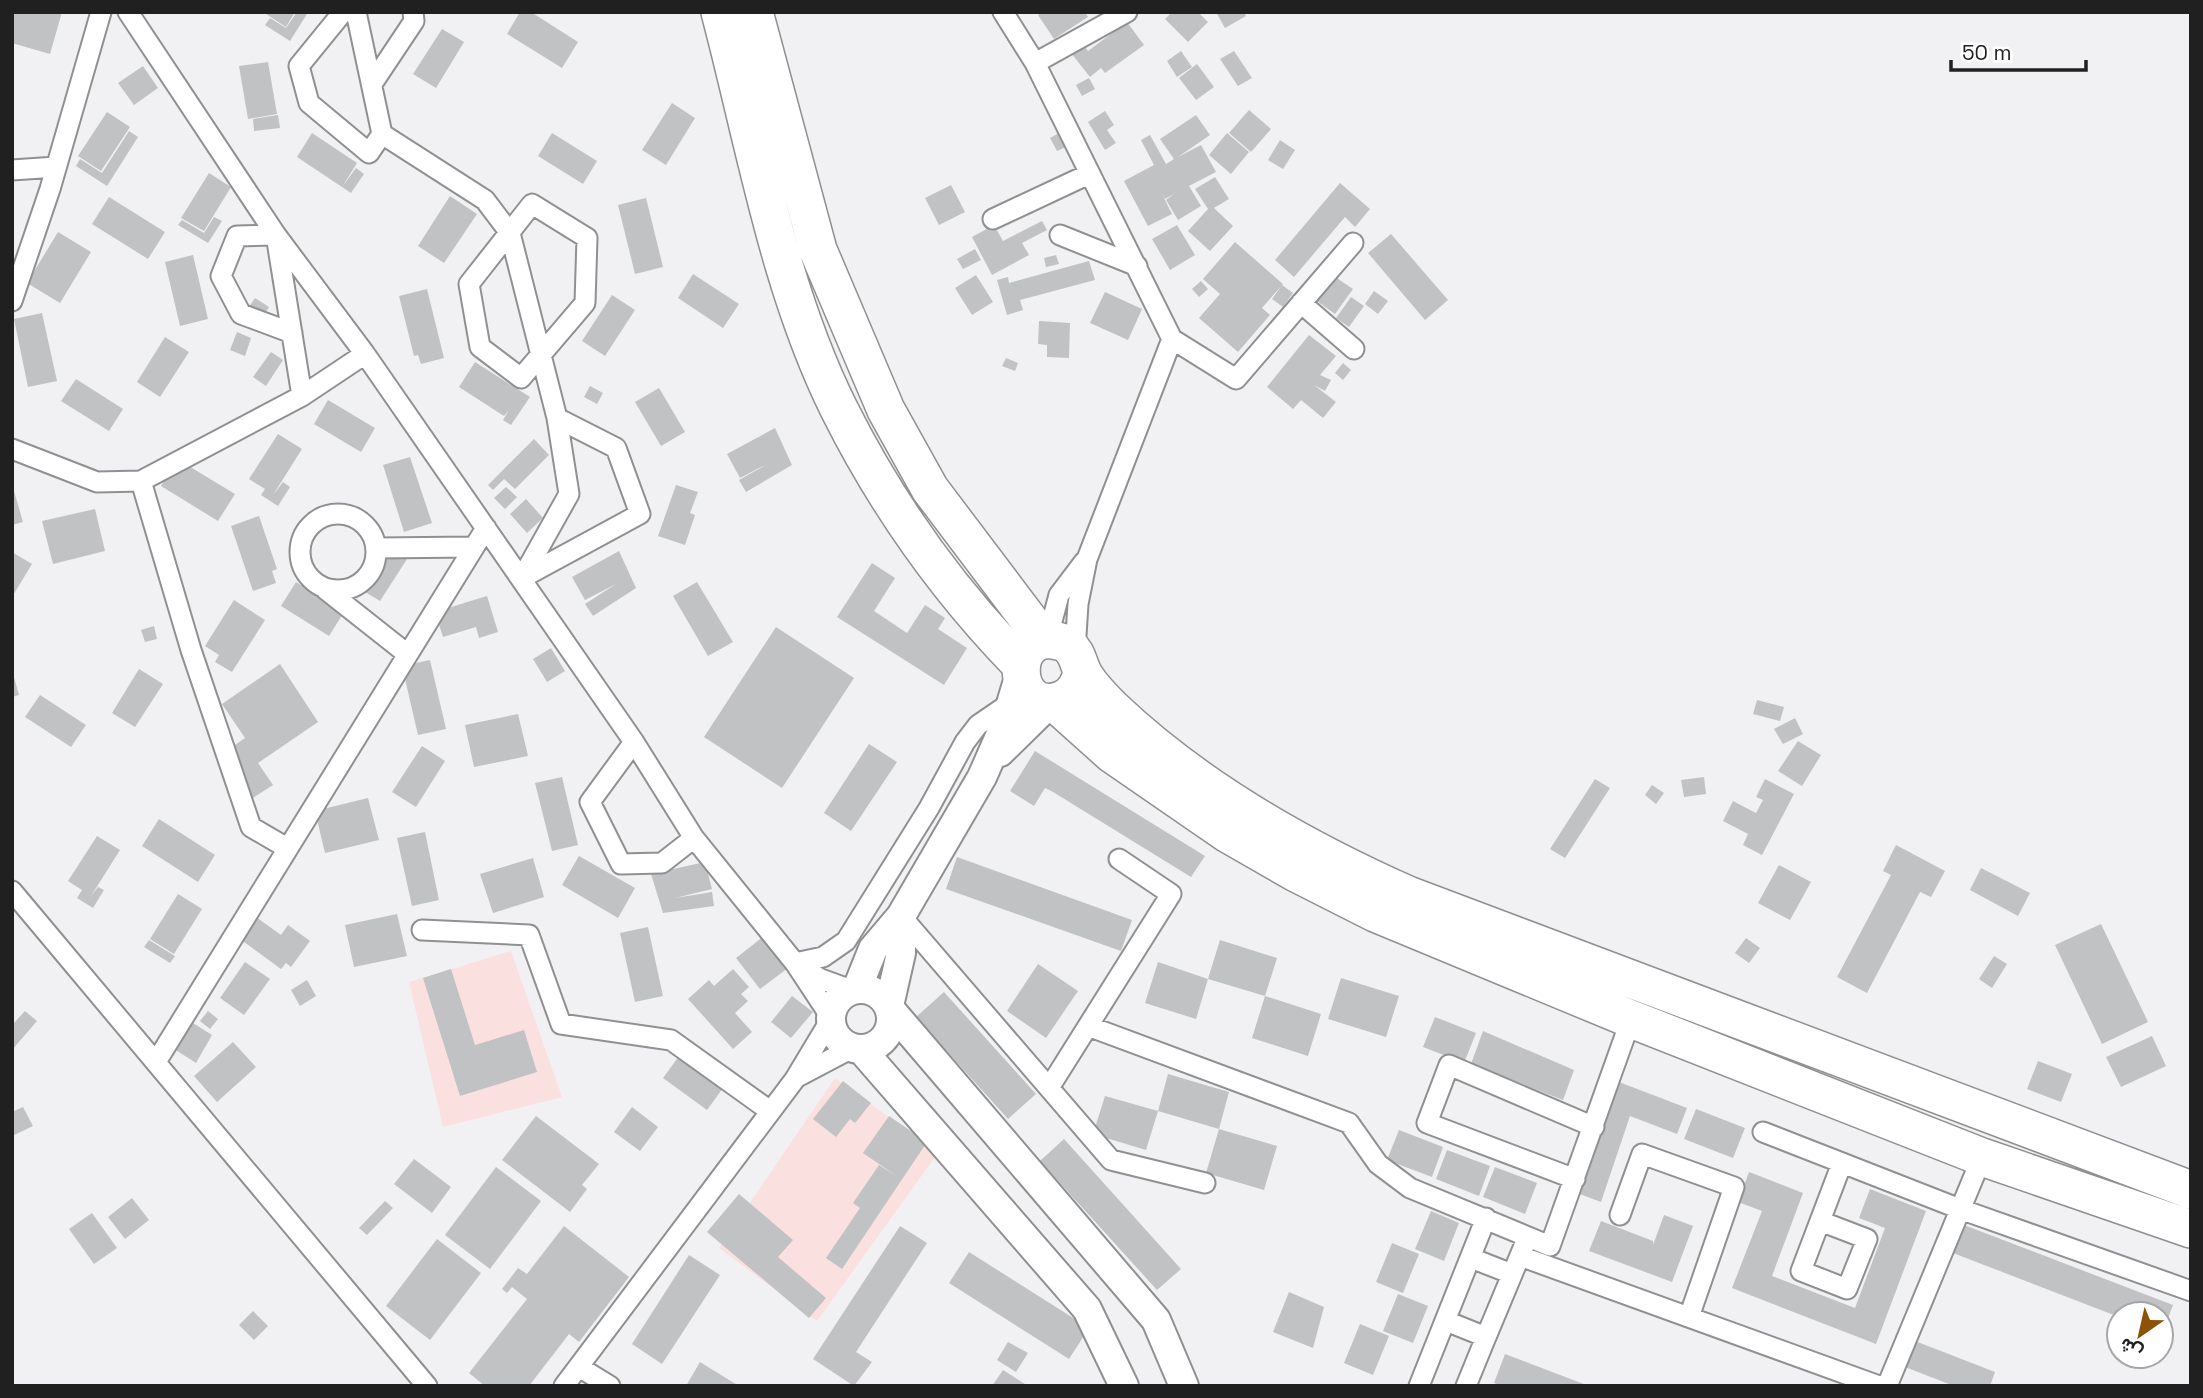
<svg xmlns="http://www.w3.org/2000/svg" width="2203" height="1398" viewBox="0 0 2203 1398" font-family="'Space Grotesk',Vazirmatn,sans-serif">
  <rect width="100%" height="100%" fill="#f1f1f3"/>
  <!-- education -->
  <path fill="#fbe0e0" d="M511,951l51,146 -119,30 -34,-145z
    M835,1078l103,75 -121,168 -98,-73z"/>
  <!-- building -->
  <path fill="#c1c2c3" d="M12,12h50l-12,42 -38,-11z
    M263,12h32l-9,15z
    M297,12l10,2 -17,27 -25,-16 5,-7 16,10z
    M520,12h11l47,30 -16,26 -55,-34z
    M1042,12h43l3,5 -34,22 -16,-24z
    M1172,12h26l10,10 -20,20 -23,-23z
    M1216,12h28l2,4 -21,12z
    M1127,22l17,23 -39,28 -4,-5 -11,9 -19,-24 12,-9 5,7z
    M442,29l22,13 -28,46 -23,-14z
    M1181,51l11,16 -15,10 -10,-16z
    M1234,51l18,27 -14,8 -18,-27z
    M268,62l9,52 -29,5 -9,-53z
    M1197,64l17,23 -18,13 -17,-22z
    M143,66l15,22 -24,17 -16,-22z
    M1089,78l6,11 -13,7 -6,-11z
    M672,103l23,15 -29,47 -24,-15z
    M1249,110l22,19 -20,23 -22,-19z
    M1105,111l9,14 -7,5 9,13 -11,7 -17,-28z
    M107,112l23,15 -29,44 -23,-15z
    M278,115l2,13 -26,3 -1,-12z
    M1196,115l14,20 -32,22 23,-12 15,27 -27,14 12,20 -23,14 -12,-20 8,-6 -9,5 -3,-5 10,20 -24,12 -24,-45 30,-16 -13,-25 9,-5 16,29 8,-5 -14,-20z
    M129,131l9,6 -31,49 -31,-20 4,-7 22,14z
    M312,133l45,30 -15,24 -45,-30z
    M552,133l45,28 -14,23 -45,-28z
    M1059,133l7,14 -9,4 -7,-13z
    M1227,133l22,19 -18,22 -22,-19z
    M1280,140l15,10 -12,19 -15,-9z
    M356,168l8,6 -13,19 -9,-6z
    M209,173l22,14 -27,44 -23,-13z
    M1215,177l14,22 -15,9 19,18 -23,25 -22,-20 20,-22 -13,-20z
    M1340,183l30,26 -15,18 -10,-10 -51,60 -19,-17z
    M951,185l14,27 -26,13 -14,-27z
    M450,196l27,18 -33,49 -26,-17z
    M109,197l56,35 -17,27 -56,-35z
    M646,198l17,69 -28,7 -17,-69z
    M214,217l8,4 -14,22 -30,-18 4,-5 22,13z
    M1042,221l5,9 -25,13 7,12 -37,20 -20,-38 22,-12 9,16z
    M1177,225l18,30 -25,15 -18,-31z
    M58,232l33,20 -31,51 -33,-20z
    M1391,234l57,66 -23,20 -57,-67z
    M1235,242l48,42 -21,24 8,7 -32,37 -39,-34 21,-24 -17,-15z
    M975,249l6,11 -18,9 -6,-10z
    M193,255l15,64 -28,7 -15,-64z
    M1056,255l3,9 -13,3 -2,-9z
    M1089,261l6,19 -75,20 3,10 -16,5 -10,-35 11,-3 1,6z
    M693,274l46,30 -16,24 -45,-30z
    M1331,274l22,15 -18,25 -21,-15z
    M976,275l17,27 -21,13 -17,-27z
    M1201,281l7,8 -9,8 -7,-8z
    M1282,285l11,8 -10,14 -11,-8z
    M427,289l17,69 -23,6 -3,-9 -4,1 -15,-60z
    M1374,291l14,10 -10,13 -13,-10z
    M1105,292l37,17 -14,31 -38,-17z
    M612,295l23,15 -30,46 -23,-15z
    M1351,297l13,9 -15,21 -13,-9z
    M255,298l14,9 -8,13 -14,-10z
    M42,313l15,68 -29,6 -14,-68z
    M1039,321l31,2 -1,35 -22,-1v-12l-9,-1z
    M237,332l14,6 -6,18 -15,-6z
    M1309,335l27,21 -16,19 11,5 -6,11 -11,-6 22,17 -13,16 -22,-18 -8,9 -26,-22z
    M165,337l24,15 -29,45 -23,-15z
    M271,352l12,8 -17,26 -13,-9z
    M1006,358l12,5 -3,8 -13,-5z
    M475,362l55,35 -19,28 -8,-5 6,-10 -5,6 -45,-29z
    M1343,363l8,7 -8,10 -8,-7z
    M76,379l47,30 -14,22 -48,-30z
    M590,386l13,7 -6,11 -13,-7z
    M659,388l26,44 -24,14 -26,-44z
    M328,400l47,28 -14,24 -47,-28z
    M775,428l17,37 -46,27 -7,-12 32,-18 -31,16 -13,-24z
    M278,434l24,15 -29,46 10,-13 7,5 -12,19 -17,-11 4,-6 -16,-10z
    M534,439l15,16 -34,34 -11,-10 -11,11 -5,-5z
    M410,457l22,66 -28,9 -21,-67z
    M177,459l58,35 -17,27 -57,-35z
    M12,484l11,38 -11,3z
    M676,485l22,7 -8,21 5,2 -10,30 -27,-9z
    M506,487l11,10 -12,12 -11,-11z
    M526,499l17,19 -16,15 -17,-19z
    M95,509l10,42 -52,13 -11,-43z
    M259,516l18,53 -5,2 4,12 -23,8 -22,-65z
    M386,541l23,15 -29,45 -23,-14z
    M619,551l17,37 -43,28 -8,-12 31,-20 -31,16 -13,-23z
    M12,552l20,12 -20,33z
    M872,563l23,15 -21,33 33,22 18,-28 20,13 -7,11 29,19 -23,37 -107,-68z
    M296,582l48,30 -15,24 -48,-30z
    M697,582l36,60 -25,14 -35,-60z
    M487,596l11,36 -19,6 -3,-11 -33,10 -8,-25z
    M234,600l31,20 -33,52 -17,-10 4,-7 -14,-9z
    M154,626l3,13 -12,3 -4,-12z
    M776,627l78,51 -72,110 -78,-51z
    M551,648l14,23 -18,11 -14,-23z
    M430,660l16,69 -28,6 -16,-69z
    M280,664l38,58 -60,41 15,22 -20,13 -31,-44 23,-16 -23,-34z
    M139,669l24,15 -28,43 -23,-14z
    M12,670l7,25 -7,2z
    M40,695l46,30 -15,22 -46,-30z
    M1757,700l27,7 -4,14 -27,-7z
    M518,714l10,42 -54,11 -9,-42z
    M1795,718l8,16 -20,10 -9,-15z
    M1798,741l23,14 -19,31 -24,-15z
    M869,744l28,18 -46,69 -27,-18z
    M422,746l23,15 -29,46 -24,-15z
    M1035,751l170,105 -14,21 -138,-85 -8,-4 -11,18 -24,-15z
    M562,777l16,68 -26,6 -17,-68z
    M1704,777l2,17 -22,3 -3,-17z
    M1595,779l15,9 -45,70 -15,-9z
    M1765,779l29,15 -32,61 -19,-10 5,-11 -25,-13 10,-20 23,12 7,-13 -7,-3z
    M1652,785l12,8 -8,11 -11,-9z
    M368,798l11,42 -54,13 -10,-42z
    M159,819l56,36 -17,27 -56,-36z
    M425,832l14,68 -27,6 -15,-68z
    M97,836l23,14 -29,46 7,-9 6,3 -11,18 -16,-10 5,-8 -14,-9z
    M1896,845l49,26 -14,26 -11,-5 -53,101 -30,-16 54,-102 -8,-4z
    M579,856l56,32 -17,30 -56,-33z
    M957,857l175,63 -11,31 -175,-62z
    M533,858l11,39 -51,16 -13,-39z
    M705,862l7,27 -37,9 37,-6 2,14 -51,7 -12,-39z
    M1779,865l32,17 -21,38 -32,-17z
    M1981,868l49,25 -12,23 -48,-26z
    M178,894l24,15 -28,45 -24,-15z
    M252,914l29,21 7,-10 22,16 -19,26 -5,-4 -5,6 -45,-33z
    M397,914l10,42 -53,11 -9,-42z
    M2101,924l47,98 -46,22 -47,-99z
    M648,927l15,69 -28,6 -15,-69z
    M764,936l24,32 -28,21 -24,-31z
    M1746,938l14,10 -11,15 -14,-10z
    M149,940l26,16 -5,7 -26,-16z
    M1220,940l57,18 -12,38 -57,-17z
    M1994,956l13,8 -15,24 -13,-9z
    M245,962l25,17 -26,36 -24,-17z
    M1158,962l50,17 -12,40 -51,-16z
    M1038,964l40,27 -32,47 -39,-27z
    M451,969l24,76 49,-15 13,42 -77,24 -37,-118z
    M733,969l16,18 -8,7 7,7 -13,12 17,19 -19,17 -45,-50 21,-19 5,6z
    M1341,978l58,18 -13,41 -58,-18z
    M307,980l9,16 -16,10 -9,-16z
    M944,992l92,102 -28,25 -92,-102z
    M792,996l21,16 -22,26 -20,-16z
    M1265,996l56,18 -13,42 -56,-18z
    M25,1011l12,10 -25,29v-25z
    M208,1011l10,8 -8,10 -10,-8z
    M1435,1017l41,16 -12,30 -41,-16z
    M185,1018l27,17 -16,28 -28,-18z
    M1483,1031l91,39 -11,30 -92,-36z
    M2152,1036l14,30 -45,21 -15,-30z
    M233,1042l23,25 -39,35 -23,-26z
    M682,1052l44,32 -19,26 -44,-32z
    M2038,1061l34,13 -11,28 -34,-13z
    M1168,1074l61,18 -10,37 -61,-18z
    M843,1081l28,22 -16,20 -5,-4 -14,18 -23,-18z
    M1619,1082l68,26 -10,26 -47,-18 -29,86 -24,-9z
    M1105,1096l53,15 -12,39 -53,-16z
    M23,1107l10,19 -21,10v-24z
    M632,1107l26,20 -18,24 -26,-19z
    M1696,1109l49,19 -12,30 -49,-19z
    M536,1116l63,48 -17,21 5,4 -17,23 -68,-52z
    M889,1116l38,26 -85,127 -16,-11 34,-50 -7,-5 26,-38 19,12 -35,-24z
    M1219,1129l58,17 -13,44 -58,-17z
    M1399,1130l44,17 -11,30 -45,-17z
    M1064,1139l117,130 -24,21 -117,-129z
    M1447,1150l43,16 -11,30 -43,-17z
    M414,1159l37,28 -19,26 -38,-29z
    M496,1167l45,34 -51,68 -45,-34z
    M1495,1167l42,16 -12,31 -42,-17z
    M1749,1172l54,21 -31,83 83,32 30,-80 -26,-10 11,-29 56,22 -50,133 -144,-56 30,-77 -24,-9z
    M739,1194l54,46 -15,17 48,41 -17,20 -102,-86z
    M132,1198l17,22 -24,19 -17,-22z
    M385,1201l8,7 -26,27 -8,-7z
    M1431,1211l28,12 -15,38 -29,-12z
    M92,1213l25,35 -23,16 -25,-35z
    M1664,1215l29,11 -21,56 -83,-31 12,-30 52,20v4z
    M1964,1225l209,80 -12,32v-23h-42v3l-166,-64z
    M564,1226l65,51 -50,65 -10,-8 -40,52h-44l-16,-13 58,-74 -15,-12 -5,6 -5,-4 16,-21 9,6z
    M900,1226l27,17 -71,109 16,10 -18,24 -41,-27z
    M437,1239l44,34 -51,67 -44,-34z
    M1392,1243l27,11 -16,39 -27,-11z
    M969,1252l120,76 -20,31 -120,-76z
    M689,1255l31,20 -58,89 -30,-20z
    M1289,1292l35,15 -11,41 -40,-16z
    M1398,1294l30,12 -15,37 -30,-12z
    M253,1311l15,15 -14,14 -15,-15z
    M1360,1324l29,12 -16,39 -29,-12z
    M1915,1341l80,31 -5,14h-36l-49,-19z
    M1008,1342l20,11 -12,19 -19,-12z
    M1505,1354l84,32h-87l-8,-3z
    M700,1362l39,24h-53z
    M1003,1370l25,16h-36z"/>
  <g fill="none" stroke-linecap="round" stroke-linejoin="round">
    <defs>
      <path id="street" d="M128,12l148,223 89,119 269,388 60,96 101,125 35,53
        M343,12l-44,54 10,37 60,50 13,-19
        M356,12l26,122 103,66 25,33 47,185 12,76 -47,84 118,-64 -24,-66 -59,-30
        M1003,12l32,51 137,276 -85,220 -9,45 -3,47
        M1035,63l92,-51
        M372,84l42,-63 -1,-9
        M12,170l44,-3
        M532,204l55,34 -2,65 -64,75 -41,-31 -11,-63z
        M993,219l96,-45
        M1060,235l77,31
        M12,301l38,-112 51,-177
        M1301,303l53,46
        M292,333l-51,-19 -20,-38 16,-40 39,-1 26,161
        M1172,339l64,40 117,-136
        M12,449l85,33 44,-1 161,-85 63,-42
        M141,481l50,169 60,177 36,21
        M300 552a38 38 0 1 1 76 0a38 38 0 1 1-76 0Z
        M376,548l98,-1
        M325,589l81,64
        M1047,640l12,-45 25,-33
        M634,742l-44,60 31,62 41,-1 32,-25
        M12,891l415,495
        M901,916l210,244 94,23
        M422,930l107,5 32,89 110,16 99,71
        M795,963l28,-6 23,-16 83,-133 36,-66 13,-17 35,-24
        M798,965l23,14 30,11
        M1088,1026l261,97 29,41 32,24 140,58 81,-227
        M156,1062l330,-534
        M799,1076l53,-28
        M1049,1088l122,-194 -52,-35
        M1763,1132l197,77 231,82
        M1575,1179l-148,-56 22,-58 145,62
        M1620,1215l22,-61 92,33 -45,130
        M1820,1221l47,18 -20,50 -46,-18 41,-108
        M1520,1256l359,130
        M1471,1258l41,16
        M1446,1321l40,16 38,-91
        M579,1367l31,19
        M564,1386l231,-307 36,-60
        M1419,1386l67,-168
        M1466,1386l20,-49
        M1887,1386l95,-229"/>
      <path id="secondary" d="M1000,752l51,-50
        M831 1019a30 30 0 1 1 60 0a30 30 0 1 1-60 0Z
        M857,989l16,-40 28,-33 81,-139 22,-50 16,-53
        M889,1006l12,-53v-37
        M890,1009l266,311 28,66
        M861,1049l226,260 37,77"/>
      <path id="highway" d="M720,12c35,132 58,274 119,397 47,94 108,180 181,255
        M754,12l64,238 68,160 44,79 114,151
        M1082,671c-2,13 -8,24 -21,29 -52,19 -56,-81 6,-56 10,9 10,15 15,27 5,11 21,28 30,37 85,81 190,140 296,187l783,295
        M1054,702l58,52 116,80 68,39 79,40 256,106 351,138 209,72"/>
    </defs>
    <!-- street casing -->
    <use href="#street" stroke="#8f9091" stroke-width="23"/>
    <!-- secondary casing -->
    <use href="#secondary" stroke="#8f9091" stroke-width="32"/>
    <!-- highway casing -->
    <use href="#highway" stroke="#8f9091" stroke-width="40"/>
    <!-- street -->
    <use href="#street" stroke="#fff" stroke-width="19"/>
    <!-- secondary -->
    <use href="#secondary" stroke="#fff" stroke-width="28"/>
    <!-- highway -->
    <use href="#highway" stroke="#fff" stroke-width="37"/>
  </g>
  <!-- border -->
  <rect width="2203" height="1398" fill="none" stroke="#202021" stroke-width="28"/>
  <!-- north arrow -->
  <g transform="translate(2140 1335) rotate(214)"><circle r="33" fill="#ffffff" stroke="#a6a6a6" stroke-width="2"/>
  <path d="M0-5L12 26L0 18L-12 26Z" fill="#8b5208"/>
  <text y="-10" font-size="19" font-weight="bold" text-anchor="middle" fill="#202021">ش</text>
  </g>
  <!-- scale -->
  <path d="M1951 60v10h135v-10" fill="none" stroke="#202021" stroke-width="3.5"/>
  <text x="1962" y="60" font-size="21" fill="#202021" stroke="#ffffff" stroke-width="5" paint-order="stroke">50 m</text>
</svg>
